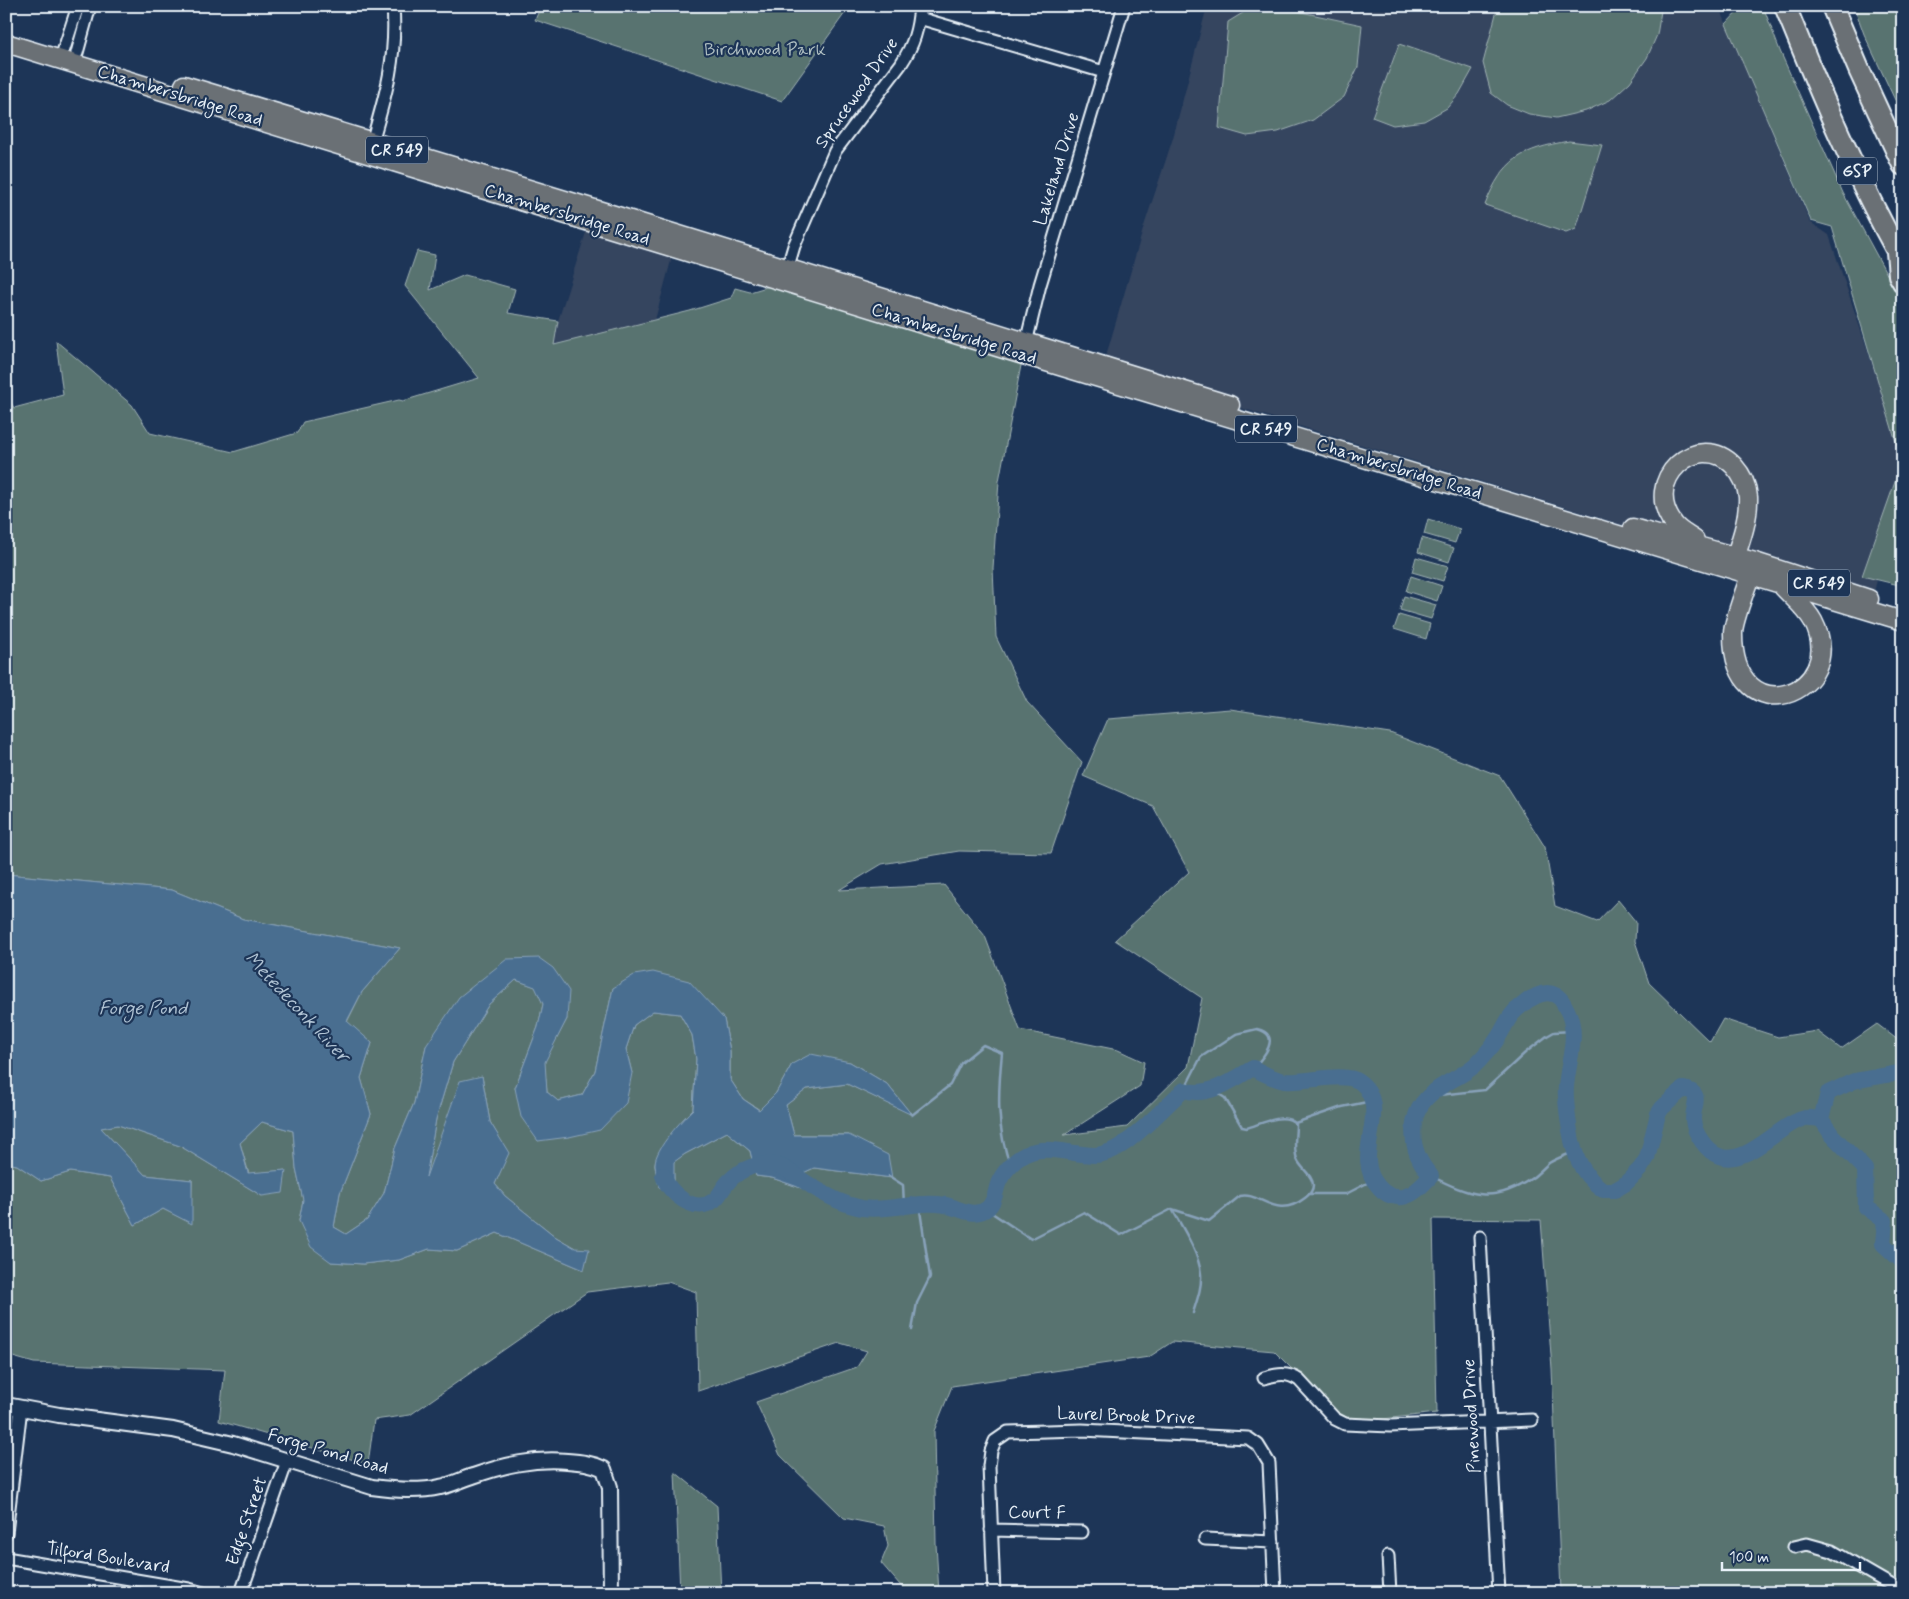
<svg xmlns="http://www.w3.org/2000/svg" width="1909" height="1599" viewBox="0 0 1909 1599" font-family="Mynerve,sans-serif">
  <rect width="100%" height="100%" fill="#1d3557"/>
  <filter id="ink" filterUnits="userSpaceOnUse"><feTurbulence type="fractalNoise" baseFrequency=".02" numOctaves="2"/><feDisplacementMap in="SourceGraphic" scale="10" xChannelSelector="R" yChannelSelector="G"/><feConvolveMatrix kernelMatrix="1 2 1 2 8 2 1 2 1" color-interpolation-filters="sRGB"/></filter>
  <g filter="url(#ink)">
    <!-- built -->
    <path fill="#34445f" d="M1207,6h512l91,216 19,13 74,221v23l-31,121 -137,-43 -112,-32 -520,-159 41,-140 29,-88z
      M587,229l85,28 -17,63 -101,25 4,-24z"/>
    <!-- green -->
    <path fill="#597370" stroke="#a0b2b4" d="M541,6h309l-68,95 -247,-81z
      M1254,6h19l89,19 -4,42 -14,30 -31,23 -35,12 -31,4 -28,-8 9,-106z
      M1498,6h160l3,5 -4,24 -10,23 -17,24 -20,18 -24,11 -30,7 -27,-4 -22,-9 -16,-12 -8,-30z
      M1743,6h20l17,45 63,142 60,111v282l-41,-10 40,-114 -70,-235 -21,-6 -85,-197z
      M1854,6h47l2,4v107l-39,-83z
      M1399,44l74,25 -14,25 -12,14 -23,13 -31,4 -21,-8z
      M1569,141l33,4 -26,84 -10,4 -81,-28c18,-46 37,-56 84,-64z
      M417,251l18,4 -5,35 35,-15 50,14 -7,24 50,8 -4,24 136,-34 41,-13 4,-10 15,4 33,-10 240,73 -24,126 -6,87 3,69 31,65 55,60 -31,91 -92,-2 -77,13 -43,26 105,-5 41,51 35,94 98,20 26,12 -4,24 -76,49 63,-8 61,-60 14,-69 -87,-58 74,-68 -36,-66 -70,-30 25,-57 122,-10 160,24 110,43 45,71 10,59 42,16 21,-22 18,22 -1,19 14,42 61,59 13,-23 55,18 39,-6 24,18 36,-25 26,20v549h-342l-9,-224 -11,-149 -108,-1 4,194 -82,9 -24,-14 -57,-57 -102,-9 -23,15 -197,29 -18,45 2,113 3,49h-32l-26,-30 7,-17 -4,-20 -40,-8 -64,-63 -24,-53 101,-35 10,-16 -27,-8 -142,48 -2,-99 -28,-10 -81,10 -177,123 -36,5 -6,44 -149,-43 6,-51 -191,-7 -28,-8v-192l11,2 24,16 29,-9 40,6 25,47 28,-16 28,14 1,-43 -47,-5 -44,-47 17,-3 62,21 82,50 24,-26 -37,4 -9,-31 22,-21 31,9 3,37 7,32 -4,21 32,41 32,2 36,-4 30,-11 28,2 40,-18 87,37 -9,-22 -19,-11 -51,-41 -10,-12 13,-31 -18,-31 -8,-46 -57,106 11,-63 17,-57 36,-58 27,-24 20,7 7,17 -5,23 -23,61 23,53 94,-68 -6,-24 8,-24 19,-14 27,3 12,21 4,24 -3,50c-11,11 -37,40 -38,55 0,7 3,16 4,23l17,7 -2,-13 -1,-19 12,-8 42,-22 23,19 6,25 16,2 29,10 2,-15 11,-5 78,10 -43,-43h-55l-8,-30 21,-16 40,-5 64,30 -24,-30 -37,-22 -58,2 -16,29 -16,17 -17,-11 -13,-20v-28l-6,-32 -111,-31 -18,83 -13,24 -24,6 -11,-9 -3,-30 23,-43 -28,-60 -113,87 -12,57 -19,45 -11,45 -17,27 -21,14 -12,-7 6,-34 31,-79 -10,-36 11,-35 -25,-21 15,-30 38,-44 -157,-29 -71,-29 -166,-16v-480l8,14 49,-13 -7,-54 76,64 18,28 83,19 64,-19 6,-11 96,-22 4,1 76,-23 -74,-92z
      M1428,519l32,10 -5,14 -31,-9z
      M1422,538l32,10 -5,14 -31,-10z
      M1416,557l32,9 -5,15 -31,-9z
      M1411,576l31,10 -5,15 -31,-10z
      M1404,596l32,9 -5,14 -31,-9z
      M1399,615l31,9 -4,15 -32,-10z
      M675,1472l42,34 4,87h-41z"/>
    <!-- water -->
    <path fill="#486e90" stroke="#88a2ba" d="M6,874l166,16 71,29 157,29 -38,44 -15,29 25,22 -11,35 10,36 -31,79 -6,34 12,7 21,-14 17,-27 11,-45 19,-45 12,-57 33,-49 48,-38 32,-1 14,10 16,23 -2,28 -22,43 2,30 11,9 24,-6 13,-24 18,-83 21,-13 19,-3 36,9 35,38 6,32v28l13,20 16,11 17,-17 16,-29 19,-10 39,8 37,22 25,31 -65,-31 -40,5 -21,16 8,30h55l39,20 4,23 -78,-10 -11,5 -2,15 -29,-10 -16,-2 -6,-25 -23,-19 -42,22 -11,8v19l2,13 -17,-7c-1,-7 -4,-16 -4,-23 0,-16 27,-44 38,-55l3,-50 -4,-24 -12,-21 -27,-3 -19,14 -8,24 6,24 -6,30 -26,27 -31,7 -31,4 -17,-24 -6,-29 23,-61 5,-23 -8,-17 -19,-7 -27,24 -36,58 -17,57 -10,58 34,-96 22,-5 8,46 19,31 -14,31 10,12 51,41 19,11 14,1 -5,21 -87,-37 -40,18 -28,-2 -30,11 -36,4 -32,-2 -20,-15 -12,-26 4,-21 -7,-32 -3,-37 -31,-9 -22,21 8,30 38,-3 -3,23 -21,3 -82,-50 -62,-21 -17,3 44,47 47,5v44l-29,-15 -28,16 -25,-47 -40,-6 -29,9 -24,-16 -11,-2z"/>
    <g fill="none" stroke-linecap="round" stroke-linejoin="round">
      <!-- stream -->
      <path stroke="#88a2ba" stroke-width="2.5" d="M1184,1090l17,-33 35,-23 21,-5c26,6 6,29 -4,39
        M1430,1096l55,-6 40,-37 22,-17 7,-4 19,-1
        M910,1113l2,2 38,-30 11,-22 22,-18 19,8c-4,39 -6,76 9,114
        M1295,1123l47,-16 30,-6
        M889,1176l14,9 1,20
        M1431,1176c38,19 62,29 101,2 6,-4 11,-10 17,-15 8,-5 17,-8 25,-11
        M1309,1194h37l27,-14
        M986,1209l45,30 53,-27 37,23 51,-26c10,18 27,44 29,65 1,13 -4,26 -8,39
        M1172,1209l37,12 31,-25c20,-5 35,25 65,2 4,-3 8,-8 8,-13 0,-10 -13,-17 -16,-26 -4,-11 -1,-23 -1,-35 -12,-13 -35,0 -49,4l-5,-1 -17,-29 -14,-9
        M912,1330l5,-27 13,-26 -11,-73"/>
      <!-- river -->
      <path stroke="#486e90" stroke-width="16" d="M1821,1119l11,16 33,34 1,38 19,14 -2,23 20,18
        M1821,1119l7,-26 26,-12 49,-9
        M663,1175c5,18 32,40 50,26 6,-4 8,-10 12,-15 10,-14 28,-23 46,-22 14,1 27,14 39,21 15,10 35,20 52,23 28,4 55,-8 83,-3 15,3 29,14 43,3 7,-7 7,-15 10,-24 4,-11 17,-25 28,-30 21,-10 46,1 68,1 31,0 67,-47 90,-65 24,8 49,-10 69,-22 10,5 20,11 32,13 20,2 59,-10 75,1 7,5 12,15 13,23 3,27 -16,57 5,81 3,4 7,7 11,9 18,8 31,-7 42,-19 -23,-26 -26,-64 5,-86 15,-11 32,-16 44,-30 7,-8 14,-15 19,-24 7,-11 10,-22 22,-30 8,-7 23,-17 34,-11 5,2 8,7 10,11 16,27 3,53 1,81 -1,10 1,21 2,31 4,29 9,54 35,72h12l10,-6 15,-15 7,-11 11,-44 4,-6 21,-19c22,3 9,18 10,31 1,13 14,32 26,36 28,11 60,-32 86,-38 5,-1 11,1 16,1"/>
      <defs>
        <path id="minor" d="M919,18l185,54
          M64,49l14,-43
          M77,53l13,-47
          M372,142c14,-48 25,-85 21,-136
          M786,273l8,-27 41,-95 66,-87c13,-20 17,-34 19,-58
          M1026,343l14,-58 84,-279
          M1480,1237l19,356
          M1264,1378c14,-4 23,-6 35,2l36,39 10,5 45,2 142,-6
          M991,1530l91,2
          M6,1533l15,-125
          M1205,1539l68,3
          M1794,1547l13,-3 25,7 71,41
          M1388,1556l2,37
          M6,1558l183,31 14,4
          M241,1593l46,-132
          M994,1593l-5,-127 2,-15 4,-10 13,-9 74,-2 166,8 10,7 11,18 6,130"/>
        <path id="tertiary" d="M6,1405l53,10 114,15 60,14 139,43c23,3 46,5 68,0 12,-2 22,-8 33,-11 31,-11 61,-18 94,-15 13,1 25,2 37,8l6,18 1,106"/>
        <path id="primary" d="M6,43l1017,312 880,266
          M184,85l424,128 622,192
          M1633,528l122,34 114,37
          M1695,540c-7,-5 -16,-9 -21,-16 -34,-43 24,-96 60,-58 8,9 13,19 14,31 1,24 -9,48 -16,70
          M1754,565c-5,15 -21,55 -21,68 -1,105 118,61 80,-12 -7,-13 -20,-23 -30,-34"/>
        <path id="motorway" d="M1785,6c35,87 72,174 118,256
          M1832,6l28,66 43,93
          M1897,252l2,23 4,7"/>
      </defs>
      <!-- minor casing -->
      <use href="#minor" stroke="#e8f1f8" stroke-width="15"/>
      <!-- tertiary casing -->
      <use href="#tertiary" stroke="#e8f1f8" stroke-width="18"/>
      <!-- primary casing -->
      <use href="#primary" stroke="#e8f1f8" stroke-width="21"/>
      <!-- motorway casing -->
      <use href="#motorway" stroke="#e8f1f8" stroke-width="24"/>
      <!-- minor -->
      <use href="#minor" stroke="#1d3557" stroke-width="11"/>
      <!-- tertiary -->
      <use href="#tertiary" stroke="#1d3557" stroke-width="14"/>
      <!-- primary -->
      <use href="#primary" stroke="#6b6f75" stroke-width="18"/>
      <!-- motorway -->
      <use href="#motorway" stroke="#6b6f75" stroke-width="20"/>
    </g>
  </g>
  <g text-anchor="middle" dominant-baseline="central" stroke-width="4.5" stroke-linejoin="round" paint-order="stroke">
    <!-- shield labels -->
    <g fill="#1d3557" stroke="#abb9c8" stroke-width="1">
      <rect x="366" y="136.5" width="62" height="27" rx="4"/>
      <rect x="1837" y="157.5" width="40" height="27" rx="4"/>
      <rect x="1235" y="415.5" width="62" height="27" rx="4"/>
      <rect x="1788" y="569.5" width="62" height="27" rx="4"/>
    </g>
    <g font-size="16" font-weight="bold" fill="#e8f1f8">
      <text x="397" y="150">CR 549</text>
      <text x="1857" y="171">GSP</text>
      <text x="1266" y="429">CR 549</text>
      <text x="1819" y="583">CR 549</text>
    </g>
    <!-- park labels -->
    <g font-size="18" fill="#afbfc2" stroke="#1d3557">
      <text x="765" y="50">Birchwood Park</text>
    </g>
    <!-- street labels -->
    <g font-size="18" fill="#e8f1f8" stroke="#1d3557">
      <text transform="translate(857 93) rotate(-55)">Sprucewood Drive</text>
      <text transform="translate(180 96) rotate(17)">Chambersbridge Road</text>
      <text transform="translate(1057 169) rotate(-73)">Lakeland Drive</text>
      <text transform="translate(567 215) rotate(17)">Chambersbridge Road</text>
      <text transform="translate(954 334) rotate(17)">Chambersbridge Road</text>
      <text transform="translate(1399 469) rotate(17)">Chambersbridge Road</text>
      <text transform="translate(1126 1416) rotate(2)">Laurel Brook Drive</text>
      <text transform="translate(1472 1416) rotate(-93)">Pinewood Drive</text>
      <text transform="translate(328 1452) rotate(16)">Forge Pond Road</text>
      <text transform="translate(1037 1513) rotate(1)">Court F</text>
      <text transform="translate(247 1521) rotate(-71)">Edge Street</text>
      <text transform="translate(108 1558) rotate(9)">Tilford Boulevard</text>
    </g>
    <!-- water labels -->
    <g font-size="19" font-style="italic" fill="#b0c3d4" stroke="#1d3557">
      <text transform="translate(297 1007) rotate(47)">Metedeconk River</text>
      <text x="143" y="1008">Forge Pond</text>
    </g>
  </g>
  <!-- margin -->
  <rect width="1909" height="1599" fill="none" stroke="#1d3557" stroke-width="25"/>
  <rect x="12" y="12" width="1884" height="1574" fill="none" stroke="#e8f1f8" stroke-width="2" filter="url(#ink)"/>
  <!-- scale -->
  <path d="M1722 1562v8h138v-8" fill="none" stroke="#e8f1f8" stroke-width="2.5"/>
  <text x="1729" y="1562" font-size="15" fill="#e8f1f8" stroke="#1d3557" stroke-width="4" paint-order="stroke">100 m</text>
</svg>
